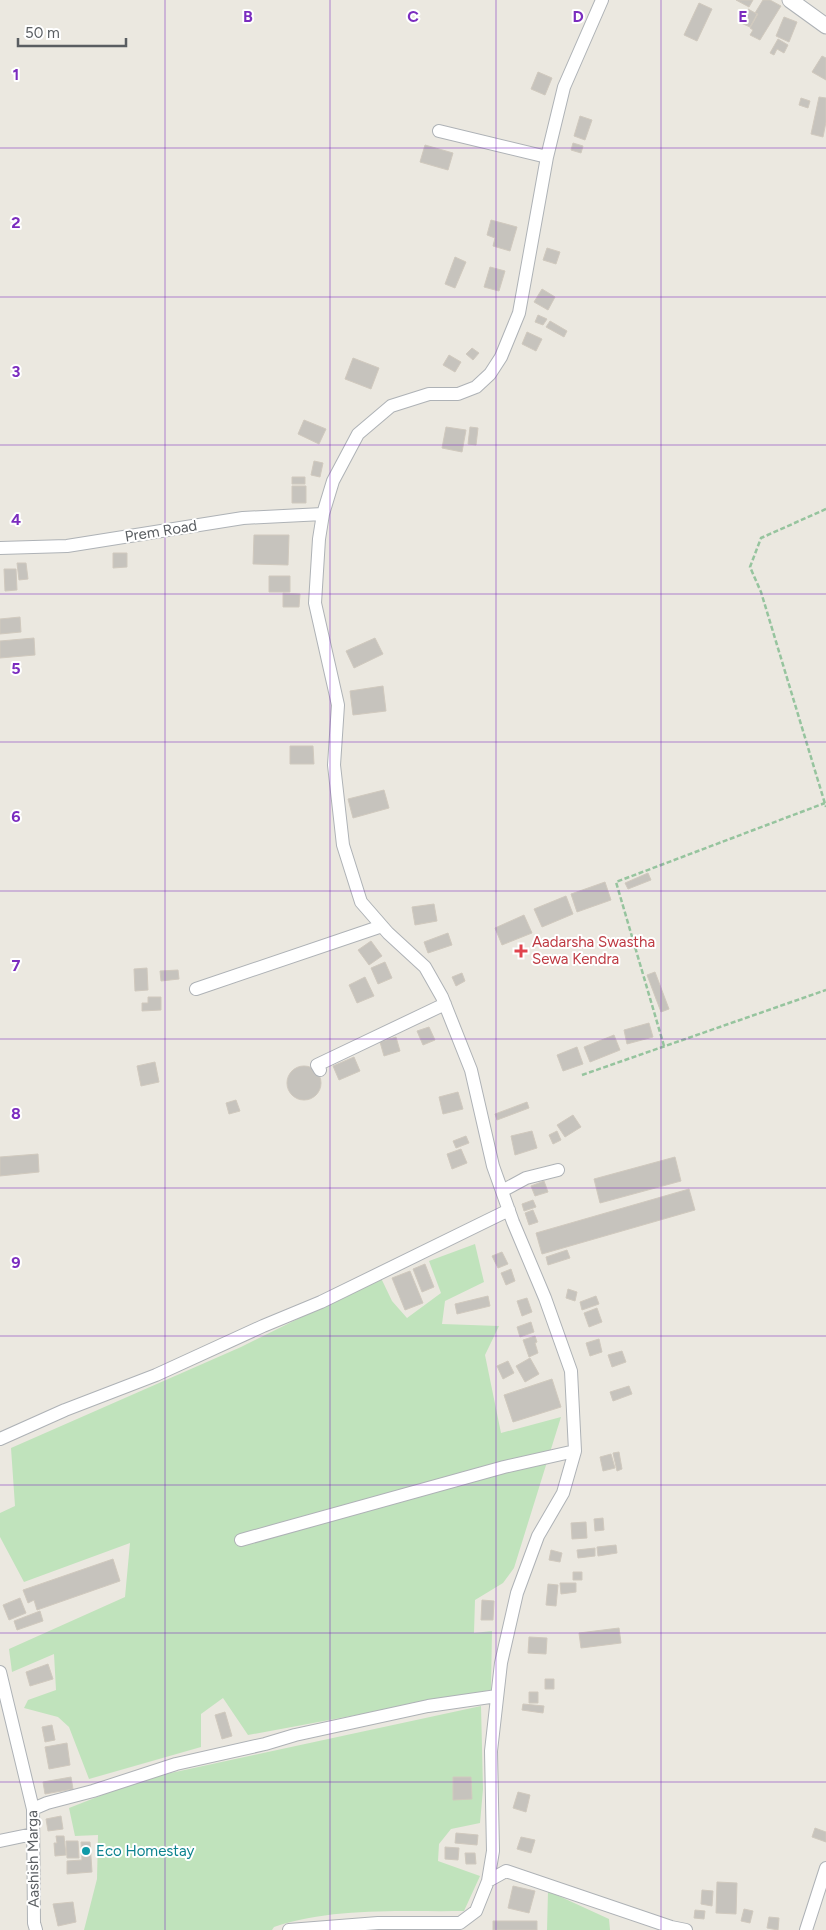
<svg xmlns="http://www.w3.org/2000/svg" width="826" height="1930" viewBox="0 0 826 1930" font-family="Figtree,sans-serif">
  <rect width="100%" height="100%" fill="#ebe8e0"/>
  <!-- green -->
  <path fill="#c0e3bc" d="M475,1244l9,38 -39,19 -3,23 57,2 -14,29 16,78 60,-16 -47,151 -11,15 -28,17 -1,33 18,-2 -1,59 -243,45 -25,-37 -22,16v33l-112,32 -20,-52 -11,-10 -34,-9 4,-8 28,-10 -2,-36 -42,18 -3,-23 116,-52 5,-54 -106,39 -24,-45v-24l15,-7 -4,-58 230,-101 140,-69 11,23 15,17 34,-25 -12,-32z
    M481,1706l2,83 -3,34 -29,6 -12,15 -1,17 42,15 -16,35c-63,1 -130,-4 -190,16l-2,3h-188l13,-51 1,-44 -23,1 -6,-28 74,-29z
    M548,1891l61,28 1,11h-63z"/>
  <!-- building -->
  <path fill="#c6c3bd" stroke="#d0c9be" d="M736,0h17l-4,7z
    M763,0h7l11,6 -21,34 -10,-5 3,-5 -3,-2 8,-14 -3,-1z
    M699,3l13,6 -15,32 -13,-6z
    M748,9l9,5 -7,13 -9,-4z
    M784,17l13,5 -8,20 -13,-6z
    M778,39l10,6 -4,8 -7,-4 -3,6 -4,-2z
    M822,56l4,2v22l-14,-8z
    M538,72l14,6 -7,17 -14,-6z
    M819,97l7,1v24l-3,15 -12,-3z
    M801,98l9,3 -2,7 -9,-3z
    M580,116l12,4 -7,20 -11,-4z
    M573,143l10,3 -2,7 -10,-3z
    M425,145l28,8 -5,17 -28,-8z
    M491,220l26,7 -7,24 -17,-5 2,-8 -8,-3z
    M547,248l13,4 -4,12 -13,-4z
    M455,257l11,5 -11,26 -10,-4z
    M490,267l15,4 -6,20 -15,-4z
    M542,289l13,8 -7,13 -14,-8z
    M538,315l9,4 -4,6 -8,-3z
    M550,321l17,10 -3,6 -18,-10z
    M527,332l15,7 -6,12 -14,-7z
    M472,348l7,5 -6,7 -7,-6z
    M449,355l12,7 -6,10 -12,-7z
    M353,358l26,10 -8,21 -26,-10z
    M304,420l22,9 -7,15 -21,-10z
    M446,427l20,3 -4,22 -20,-4z
    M470,427l8,1 -2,17 -8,-1z
    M314,461l9,2 -3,14 -9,-2z
    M292,477h13v7h-13z
    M292,486h14v17h-14z
    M254,535h35l-1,30 -35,-1z
    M113,553h14v14l-14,1z
    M17,563h9l2,16 -9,1z
    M4,569h12l1,21 -12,1z
    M269,576h21v16h-21z
    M283,593l17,1 -1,13h-16z
    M20,617l1,15 -21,2v-15z
    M34,638l1,17 -35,3v-17z
    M375,638l8,16 -29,14 -8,-17z
    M383,686l3,25 -33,4 -3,-24z
    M290,746h23l1,18h-24z
    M384,790l5,18 -36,10 -5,-19z
    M648,873l3,7 -23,9 -3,-6z
    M605,882l6,18 -34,12 -6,-18z
    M566,896l7,18 -31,13 -8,-18z
    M434,904l3,17 -22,4 -3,-18z
    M524,915l8,18 -30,12 -7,-17z
    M448,933l4,12 -24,8 -4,-11z
    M371,941l11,15 -13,9 -11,-15z
    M385,962l7,16 -14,6 -7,-16z
    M147,968l1,22 -13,1 -1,-22z
    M178,970l1,9 -18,2 -1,-10z
    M655,972l14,37 -8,3 -14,-37z
    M462,973l3,8 -9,5 -4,-9z
    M365,977l9,19 -17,7 -8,-18z
    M148,997h13v13l-19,1v-8h6z
    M649,1023l4,14 -26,7 -3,-14z
    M429,1027l6,13 -12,5 -6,-14z
    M614,1035l6,15 -30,12 -6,-15z
    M396,1037l4,14 -16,5 -4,-14z
    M577,1047l6,17 -20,7 -6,-16z
    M354,1057l6,14 -21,9 -6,-14z
    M155,1062l4,20 -18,4 -4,-20z
    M287 1083a17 17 0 1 1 34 0a17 17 0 1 1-34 0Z
    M458,1092l5,17 -20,5 -4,-17z
    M236,1100l4,11 -11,3 -3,-11z
    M527,1102l2,6 -32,12 -2,-6z
    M573,1115l8,12 -16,10 -8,-12z
    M532,1131l5,17 -22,7 -4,-19z
    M557,1131l4,9 -8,4 -4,-9z
    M466,1136l3,7 -13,5 -3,-7z
    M461,1149l6,14 -15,6 -5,-15z
    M38,1154l1,18 -39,4v-19z
    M675,1157l6,24 -81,22 -6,-24z
    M544,1181l4,11 -13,4 -4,-10z
    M689,1189l6,21 -153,44 -6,-21z
    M533,1200l3,7 -12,4 -2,-7z
    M533,1210l5,12 -9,3 -4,-12z
    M567,1250l3,8 -22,7 -2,-8z
    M502,1252l6,12 -10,4 -6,-12z
    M425,1264l9,23 -12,5 -9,-23z
    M511,1269l4,12 -9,4 -5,-12z
    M410,1271l13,32 -18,7 -13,-32z
    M568,1289l9,3 -2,9 -9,-3z
    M488,1296l2,10 -33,8 -2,-10z
    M596,1296l3,8 -17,6 -2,-8z
    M527,1298l5,14 -10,4 -5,-15z
    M597,1308l5,14 -13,5 -5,-14z
    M531,1322l3,10 -14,5 -3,-10z
    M535,1336l2,6 -2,1 3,10 -9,4 -6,-17z
    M599,1339l3,13 -12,4 -4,-13z
    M622,1351l4,11 -14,5 -4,-12z
    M530,1358l9,16 -14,8 -9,-16z
    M508,1361l6,12 -11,6 -6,-13z
    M552,1379l9,28 -48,15 -9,-27z
    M629,1386l3,8 -19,7 -3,-9z
    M619,1452l3,17 -5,2 -4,-18z
    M611,1454l4,14 -12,3 -3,-14z
    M603,1518l1,12 -9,1 -1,-12z
    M586,1522l1,16 -15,1 -1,-16z
    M616,1545l1,8 -19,3 -1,-9z
    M595,1548v8l-17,2 -1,-8z
    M551,1550l11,3 -2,9 -11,-2z
    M113,1559l7,22 -83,29 -3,-10 -6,3 -5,-13z
    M573,1572h9v8h-9z
    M560,1583h16v9l-15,2z
    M548,1584l10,1 -2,21 -10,-1z
    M20,1598l6,15 -17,7 -6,-15z
    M482,1600l12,1 -1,19h-12z
    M40,1611l3,10 -26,9 -3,-9z
    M619,1628l2,15 -40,5 -2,-15z
    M529,1637l18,1 -1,16 -18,-1z
    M48,1664l5,15 -23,7 -4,-14z
    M545,1679h9v10h-9z
    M529,1692h9v11h-9z
    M523,1704l21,2 -1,7 -21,-3z
    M225,1712l7,24 -10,3 -7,-24z
    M52,1725l3,15 -10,2 -3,-15z
    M67,1743l3,22 -21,4 -4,-22z
    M71,1777l2,12 -28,5 -2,-12z
    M453,1777h18l1,22 -19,1z
    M518,1792l12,3 -4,17 -13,-4z
    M61,1816l2,13 -15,2 -2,-12z
    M815,1828l11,4v10l-14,-5z
    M456,1833l22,2 -1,10 -22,-2z
    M56,1836h8l2,19 -11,1 -1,-13h3z
    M521,1837l14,3 -4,13 -14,-4z
    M66,1841h12l1,17h-12z
    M81,1842h9l2,30 -25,2v-13l15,-1z
    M445,1847l14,1 -1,12 -13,-1z
    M465,1853h10l1,11h-10z
    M717,1882l20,1 -1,31 -20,-1z
    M513,1886l22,5 -6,22 -21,-5z
    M702,1890l11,1 -1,15 -11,-2z
    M73,1902l3,20 -18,4 -5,-22z
    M744,1909l9,2 -3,12 -9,-2z
    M695,1910l10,1 -1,8 -10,-1z
    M769,1917l10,1 -1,12 -11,-2z
    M493,1921h44v9h-44z"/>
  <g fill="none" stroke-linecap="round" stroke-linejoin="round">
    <defs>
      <path id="minor" d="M439,131l108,26
        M0,548l67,-2 176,-28 80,-4
        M196,989l186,-63
        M320,1070l-3,-5 128,-61
        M502,1191l24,-13 32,-8
        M0,1439l65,-29 91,-35 107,-49 58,-24 188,-92
        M241,1540l263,-73 71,-16
        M0,1672l33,137 1,114 2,7
        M33,1809l14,-6 46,-12 83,-27 89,-20 30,-9 133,-29 69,-10
        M0,1841l33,-7
        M488,1881l5,-30 -2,-100 10,-88 16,-70 21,-57 25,-43 12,-42 -4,-80 -26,-73 -32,-76 -20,-56 -22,-96 -29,-73 -17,-30 -37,-34 -27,-31 -18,-57 -9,-80 4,-60 -23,-102 4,-64 4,-25 10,-33 25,-47 33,-28 38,-12h29l18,-7 14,-13 11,-17 18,-44 28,-156 17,-70 38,-87
        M289,1930l89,-7h82l16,-12 12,-30 18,-10 165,56 15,3
        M806,1930l20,-62"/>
      <path id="tertiary" d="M790,0l36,26"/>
    </defs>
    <!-- minor casing -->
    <use href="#minor" stroke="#aeb2b6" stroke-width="14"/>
    <!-- tertiary casing -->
    <use href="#tertiary" stroke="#aeb2b6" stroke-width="17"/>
    <!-- path -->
    <path stroke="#96c49e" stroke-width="2.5" stroke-dasharray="5 2.5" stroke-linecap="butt" d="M826,509l-65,29 -11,29 11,25 65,215
      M664,1046l-48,-164 209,-79
      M582,1075l244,-85"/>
    <!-- minor -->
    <use href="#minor" stroke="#fff" stroke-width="12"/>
    <!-- tertiary -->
    <use href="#tertiary" stroke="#fff" stroke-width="15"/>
  </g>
  <!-- grid -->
  <path fill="none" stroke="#7b2cbf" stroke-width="1" stroke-opacity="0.55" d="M165,0v1930M330,0v1930M496,0v1930M661,0v1930M0,148h826M0,297h826M0,445h826M0,594h826M0,742h826M0,891h826M0,1039h826M0,1188h826M0,1336h826M0,1485h826M0,1633h826M0,1782h826"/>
  <!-- markers -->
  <path fill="#e0444e" stroke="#fff" stroke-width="2" d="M518.5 943.5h5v5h5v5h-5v5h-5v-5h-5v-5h5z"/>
  <circle fill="#0f9aa8" stroke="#fff" stroke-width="2" cx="86" cy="1851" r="5"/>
  <g text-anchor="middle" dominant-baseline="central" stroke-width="4" stroke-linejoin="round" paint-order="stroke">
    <!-- street labels -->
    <g font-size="15" fill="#595d61" stroke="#fff">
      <text transform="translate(161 531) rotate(-9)">Prem Road</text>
      <text transform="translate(33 1859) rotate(-91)">Aashish Marga</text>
    </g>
    <!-- health labels -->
    <g font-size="15" fill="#be3a42" stroke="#fff" text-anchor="start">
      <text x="532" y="942">Aadarsha Swastha<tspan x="532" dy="17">Sewa Kendra</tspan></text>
    </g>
    <!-- culture labels -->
    <g font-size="15" fill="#0d838f" stroke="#fff" text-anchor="start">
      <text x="96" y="1851">Eco Homestay</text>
    </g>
  </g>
  <g font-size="16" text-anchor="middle" font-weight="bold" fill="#7b2cbf" stroke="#fff" stroke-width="4" stroke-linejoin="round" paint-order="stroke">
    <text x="248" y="22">B</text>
    <text x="413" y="22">C</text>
    <text x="578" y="22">D</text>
    <text x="743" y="22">E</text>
    <text x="16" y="80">1</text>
    <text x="16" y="228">2</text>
    <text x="16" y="377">3</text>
    <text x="16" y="525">4</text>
    <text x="16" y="674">5</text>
    <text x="16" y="822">6</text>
    <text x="16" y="971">7</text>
    <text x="16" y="1119">8</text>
    <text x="16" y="1268">9</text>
  </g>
  <!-- scale -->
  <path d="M18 38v8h108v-8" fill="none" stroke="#595d61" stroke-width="2.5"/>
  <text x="25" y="38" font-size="15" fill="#595d61" stroke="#ffffff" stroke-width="4" paint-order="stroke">50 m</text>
</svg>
